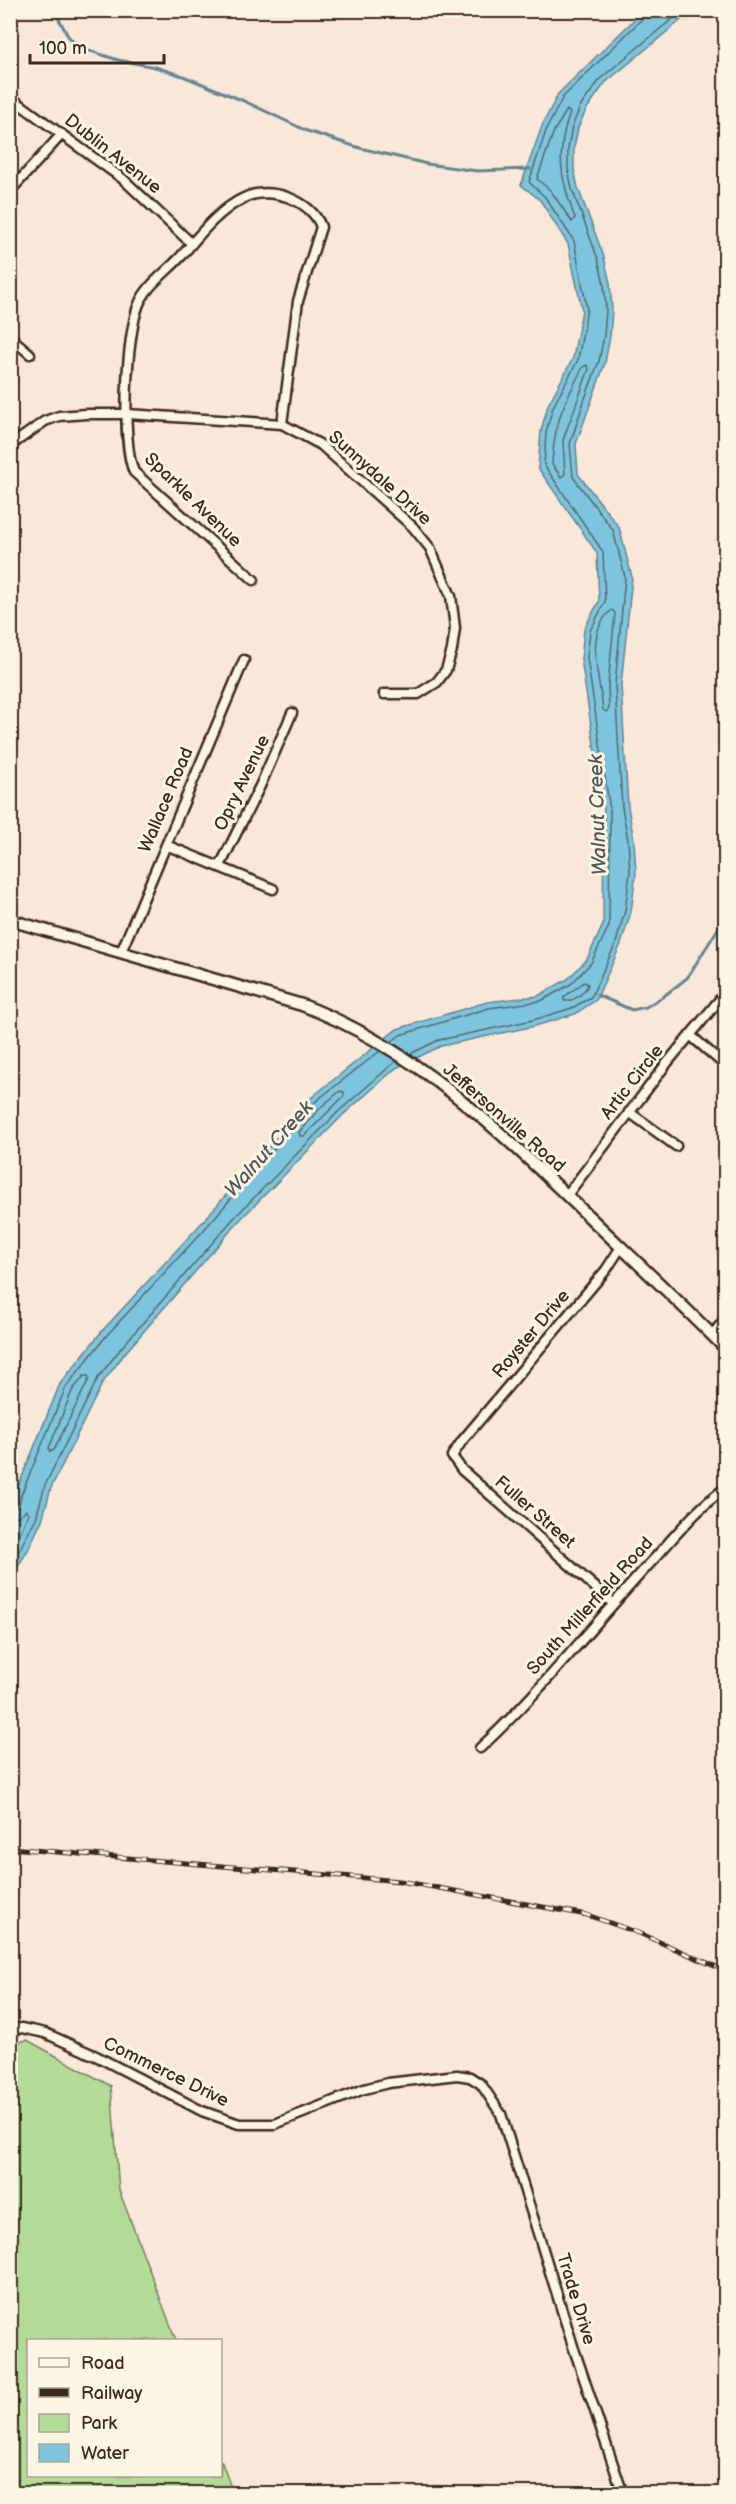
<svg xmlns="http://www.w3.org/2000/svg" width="736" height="2504" viewBox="0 0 736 2504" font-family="'Balsamiq Sans',sans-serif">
  <rect width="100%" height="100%" fill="#f9e7d9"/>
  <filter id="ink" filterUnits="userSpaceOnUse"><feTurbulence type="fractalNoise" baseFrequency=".0167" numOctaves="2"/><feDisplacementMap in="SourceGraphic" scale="12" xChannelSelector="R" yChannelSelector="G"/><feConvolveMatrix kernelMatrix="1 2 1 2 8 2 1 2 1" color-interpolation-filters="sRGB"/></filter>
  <g filter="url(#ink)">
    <!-- green -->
    <path fill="#b2db98" stroke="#76825b" stroke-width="1.5" d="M27,2040l84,46 8,104 57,150h-148v136h192l1,-16 12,33h-222l-1,-449z"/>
    <!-- water -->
    <path fill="#7dc4de" stroke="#638691" stroke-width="1.5" d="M643,11h49l-87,72 -19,27 -8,18 -4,20v20l4,20 26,69 6,26 2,27 -2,26 -5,27 -29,81 2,30 41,53 13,50 -11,108 7,122 6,33 2,33 -5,39 -10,32 -25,56 -21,14 -40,12 -94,20 -45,22 -53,47 -105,107 -112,130 -23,30 -52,106 -9,32 -14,30 -17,28v-61l4,-23 45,-110 42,-53 95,-103 115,-131 85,-68 90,-27 51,-6 30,-17 19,-20 16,-34 1,-114 -23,-152 3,-30 15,-28 -2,-48 -59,-85 3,-37 7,-26 25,-47 9,-48 -14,-66 -28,-44 -19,-15 21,-59 16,-32z"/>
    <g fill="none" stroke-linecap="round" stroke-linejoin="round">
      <!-- shore -->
      <path stroke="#55686b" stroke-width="1.5" d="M567,110l3,3c-15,39 -9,67 5,105l-3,4 -21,-31 -14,-12 17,-48z
        M587,365l2,4 -26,71 2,34 -4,3 -9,-13c2,-42 12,-61 31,-97z
        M612,610l3,3 -7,72 1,24 -3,3 -3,-2c-3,-30 -20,-78 9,-100z
        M584,982l4,2c-3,9 -15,18 -24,17v-4z
        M391,1042l9,-7 89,-27 52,-7 30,-17 20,-21 18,-37 1,-116 -23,-152 3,-27 15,-29 -2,-50 -59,-87 2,-33 7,-25 25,-47 9,-51 -13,-68 -29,-44 -16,-15 18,-54 16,-31 81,-80 2,-7
        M410,1054l29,-14 94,-20 39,-12 19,-11 25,-54 9,-32 5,-38 -2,-33 -6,-33 -7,-122 10,-108 -12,-47 -40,-53 -3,-33 14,-43 15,-40 5,-25 2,-26 -2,-26 -6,-25 -26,-70 -4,-20v-21l4,-21 8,-20 21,-29 82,-68
        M340,1091l4,1v4l-40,40h-4l-1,-4 22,-25z
        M88,1376l1,3 -35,71 -4,2 -1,-4 23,-57 12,-15z
        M10,1510l9,-5 2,-10 45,-108 41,-52 95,-103 114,-131 64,-50
        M10,1517l9,-1 7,-6 3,3 -19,41
        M10,1568l26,-50 9,-33 53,-107 23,-30 113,-130 105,-107 57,-50"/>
      <!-- stream -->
      <path stroke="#638691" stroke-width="3" d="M54,10l14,26 10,11 40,13 37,7 28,9 61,25 63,30 53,17 67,16 50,7 53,-2
        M597,995l35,15 14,-3 18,-11 23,-18 39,-62"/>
      <defs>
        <path id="minor" d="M10,97l113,82 68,64
          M10,191l52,-57
          M10,337l20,17
          M10,446l35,-25 14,-5 27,-2h41l155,10 39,21 92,82 17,21 21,48 4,32 -3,22 -6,20 -9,12 -19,12h-34
          M254,580l-120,-108c-13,-29 -8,-138 5,-168 9,-21 30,-33 45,-51 16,-19 36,-44 60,-55 25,-13 68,2 77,29l-23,74 -16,123
          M166,845l107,44
          M220,866l41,-82 31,-71
          M121,952l123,-292
          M690,1035l36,31
          M629,1112l47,34
          M567,1195l100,-132 59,-71
          M712,1335l14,-17
          M613,1603l-151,-133 -10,-14 10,-15 144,-171 15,-23
          M480,1748c63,-58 116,-127 174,-189 22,-24 44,-52 72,-71
          M10,2030l12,-2 23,5 53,24 104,54 37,13h36l89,-35 24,-6 69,-8 13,2 11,7 20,30 72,232 50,148"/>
        <path id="tertiary" d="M10,920l292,85c111,42 196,124 280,205 48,46 97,91 144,139"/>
      </defs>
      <!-- minor casing -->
      <use href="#minor" stroke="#3b2a1e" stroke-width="13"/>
      <!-- tertiary casing -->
      <use href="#tertiary" stroke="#3b2a1e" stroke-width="15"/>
      <!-- minor -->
      <use href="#minor" stroke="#fcf5e5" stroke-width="8"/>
      <!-- tertiary -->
      <use href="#tertiary" stroke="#fcf5e5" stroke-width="10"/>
      <defs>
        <path id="rail" d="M10,1848l390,33 187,34 52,18 87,38"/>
      </defs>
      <!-- rail casing -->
      <use href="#rail" stroke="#3b2a1e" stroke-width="5"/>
      <!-- rail -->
      <use href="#rail" stroke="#fcf5e5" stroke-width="3" stroke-dasharray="9" stroke-linecap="butt"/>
    </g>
  </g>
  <g text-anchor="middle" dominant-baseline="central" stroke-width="6" stroke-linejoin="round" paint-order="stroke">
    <!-- street labels -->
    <g font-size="18" fill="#3b2a1e" stroke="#fcf5e5">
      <text transform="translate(113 154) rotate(38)">Dublin Avenue</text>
      <text transform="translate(380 478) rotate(42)">Sunnydale Drive</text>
      <text transform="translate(193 500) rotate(44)">Sparkle Avenue</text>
      <text transform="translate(242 783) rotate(-64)">Opry Avenue</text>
      <text transform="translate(166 800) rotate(-67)">Wallace Road</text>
      <text transform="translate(632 1082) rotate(-52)">Artic Circle</text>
      <text transform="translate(504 1118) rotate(41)">Jeffersonville Road</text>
      <text transform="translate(531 1334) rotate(-50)">Royster Drive</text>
      <text transform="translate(535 1512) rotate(41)">Fuller Street</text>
      <text transform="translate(590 1606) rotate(-48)">South Millerfield Road</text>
      <text transform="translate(166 2072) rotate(26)">Commerce Drive</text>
      <text transform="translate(576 2299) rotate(73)">Trade Drive</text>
    </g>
    <!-- water labels -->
    <g font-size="20" font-style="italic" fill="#4f5858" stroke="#fcf5e5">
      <text transform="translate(598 815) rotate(-92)">Walnut Creek</text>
      <text transform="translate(269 1149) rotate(-48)">Walnut Creek</text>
    </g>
  </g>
  <!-- margin -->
  <rect width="736" height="2504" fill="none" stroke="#fcf5e5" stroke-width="36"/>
  <rect x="18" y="18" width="700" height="2468" fill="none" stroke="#3b2a1e" stroke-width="2" filter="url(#ink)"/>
  <!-- legend -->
  <rect x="27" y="2339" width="195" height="138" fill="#fcf5e5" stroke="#afa495" stroke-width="1.5"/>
  <rect x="39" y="2358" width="30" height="9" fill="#fcf5e5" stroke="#afa495" stroke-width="1.5"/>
  <text x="81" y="2369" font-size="18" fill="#3b2a1e">Road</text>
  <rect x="39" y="2388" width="30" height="9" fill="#3b2a1e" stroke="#afa495" stroke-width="1.5"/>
  <text x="81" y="2399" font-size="18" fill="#3b2a1e">Railway</text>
  <rect x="39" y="2414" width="30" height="18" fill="#b2db98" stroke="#afa495" stroke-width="1.5"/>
  <text x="81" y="2429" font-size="18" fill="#3b2a1e">Park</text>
  <rect x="39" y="2444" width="30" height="18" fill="#7dc4de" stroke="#afa495" stroke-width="1.5"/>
  <text x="81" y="2459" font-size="18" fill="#3b2a1e">Water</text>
  <!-- scale -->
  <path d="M30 54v9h134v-9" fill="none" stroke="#3b2a1e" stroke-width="3"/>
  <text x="39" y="54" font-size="18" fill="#3b2a1e" stroke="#fcf5e5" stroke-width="4.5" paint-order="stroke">100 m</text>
</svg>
